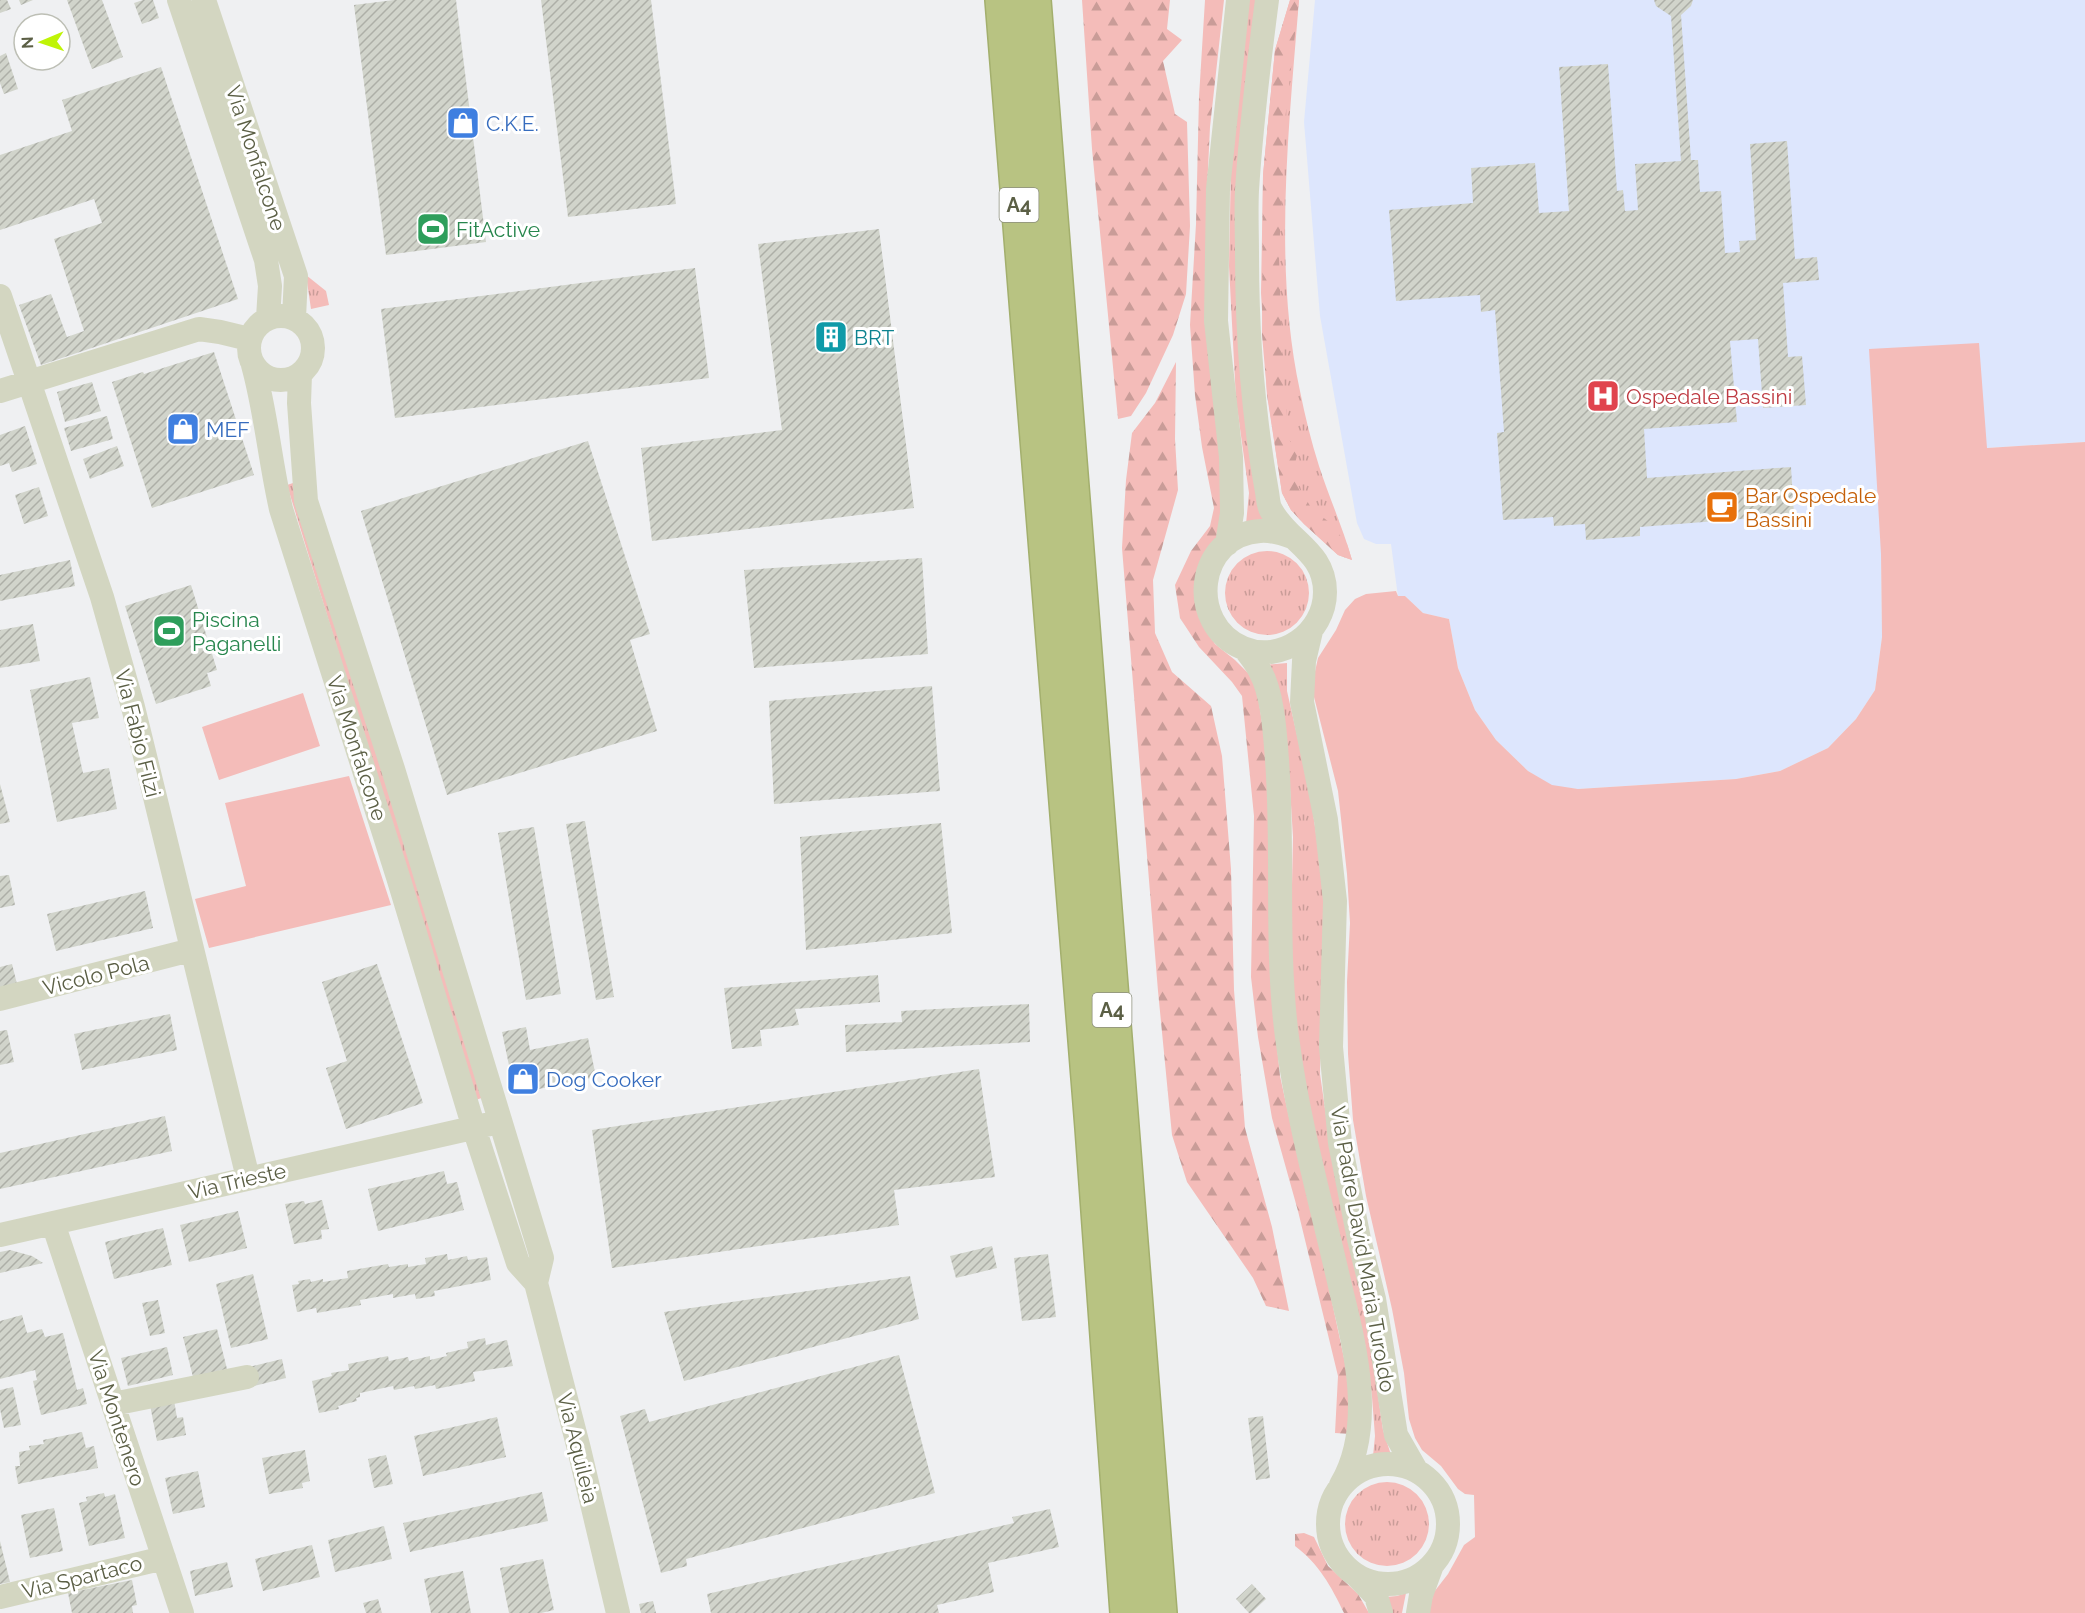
<svg xmlns="http://www.w3.org/2000/svg" width="2085" height="1613" viewBox="0 0 2085 1613" font-family="Raleway,sans-serif">
  <defs>
    <pattern id="grass-tufts" width="24" height="20" patternUnits="userSpaceOnUse" patternTransform="scale(1.5)"><rect width="24" height="20" fill="#f4bcb9"/><path d="M3 7l-1-3M5 7V3M7 7l1-3M15 17l-1-3M17 17v-4M19 17l1-3" fill="none" stroke="#c99c98"/></pattern>
    <pattern id="forest-firs" width="22" height="20" patternUnits="userSpaceOnUse" patternTransform="scale(1.5)"><rect width="22" height="20" fill="#f4bcb9"/><path d="M5 1l3.5 6h-7zM16 11l3.5 6h-7z" fill="#c99c98"/></pattern>
    <pattern id="building-hatch" width="6" height="6" patternUnits="userSpaceOnUse" patternTransform="scale(1.5)"><rect width="6" height="6" fill="#d1d4cb"/><path d="M-1 1l2-2M0 6l6-6M5 7l2-2" fill="none" stroke="#adafa7"/></pattern>
  </defs>
  <rect width="100%" height="100%" fill="#eff0f2"/>
  <!-- medical -->
  <path fill="#dde6fd" d="M1315,0h770v442l-99,6 -105,106 1,83 -7,53 -19,29 -28,29 -48,23 -44,8 -158,10 -26,-3 -24,-15 -32,-31 -21,-30 -17,-42 -9,-49 -26,-6 -18,-17 -7,1 -7,-53h-15l-12,-5 -7,-16 -37,-207 -16,-194z"/>
  <!-- grass -->
  <path fill="url(#grass-tufts)" d="M1248,0h9l-12,109 23,413 -22,2 3,-31 -13,-93 -7,-134 2,-101z
    M1290,0h9c-10,126 -26,266 1,391 5,25 11,50 19,75 10,31 24,62 33,94l-14,-5 -34,-31 -13,-14 -9,-17 -15,-98 -6,-102 2,-118 12,-125z
    M306,275l20,16 3,14 -18,4z
    M293,483l191,614 -8,3 -189,-615z
    M1225 593a42 42 0 1 1 84 0a42 42 0 1 1-84 0Z
    M1287,663v28l23,101 13,90 1,44 -4,148 14,97 30,128 19,131 8,25 -18,1 2,-20 -3,-39 -7,-53 -47,-187 -22,-115 -5,-110 2,-95 -5,-81 -23,-91z
    M1345 1524a42 42 0 1 1 84 0a42 42 0 1 1-84 0Z
    M1406,1593l-4,20h-12l-4,-16 11,-1z"/>
  <!-- forest -->
  <path fill="url(#forest-firs)" d="M1082,0h88l-3,29 15,11 -19,21 12,53 12,8 3,104 -4,68 -13,41 -27,58 -15,23 -13,3 -26,-270z
    M1205,0h19l-14,127 -4,84 20,285 -22,131 11,17 20,16 13,13 9,16 12,80 6,257 5,50 16,73 19,73 33,155 3,57 -16,-1 3,-57 -40,-165 -26,-93 -14,-81 -7,-60 3,-161 -12,-120 -10,-14 -33,-35 -19,-29 -5,-33 16,-34 19,-25 4,-18 -12,-61 -7,-52 -5,-70 6,-101 3,-127z
    M1290,0h9l-14,120 -6,137 4,120 6,63 9,11 -4,17 5,20 13,21 17,13 18,22 5,16 -14,-5 -34,-31 -13,-14 -9,-17 -15,-101 -5,-57 1,-160 12,-125z
    M1176,362l-1,77 3,51 -25,90 2,53 17,39 39,34 11,50 9,113 3,121 11,138 27,99 17,84 -23,-5 -13,-28 -66,-96 -15,-47 -14,-144 -36,-443 4,-68 6,-47 23,-30z
    M1304,1533l10,4 14,29 30,28 11,19h-25c-13,-27 -25,-49 -49,-67v-12z"/>
  <!-- park -->
  <path fill="#f4bcb9" d="M1979,343l8,105 98,-6v1171h-657l6,-21 14,-18 16,-29 11,-8 -1,-42 -9,-1 -7,-5 -17,-23 -19,-16 -7,-12 -6,-19 -5,-46 -12,-64 -26,-113 -13,-76 -5,-66 -1,-72 3,-59 -3,-49 -9,-83 -25,-98 1,-17 4,-18 18,-28 9,-20 10,-11 11,-5 30,-3 2,5h7l18,17 26,6 9,49 17,42 21,30 32,31 24,14 26,4 158,-10 44,-8 48,-23 28,-29 19,-29 7,-53 -1,-83 -12,-205z
    M303,693l17,53 -101,34 -17,-53z
    M349,776l42,129 -182,43 -14,-49 51,-13 -21,-83z"/>
  <!-- building -->
  <path fill="url(#building-hatch)" d="M0,0h7l4,9 -11,4z
    M19,0h14l-12,5z
    M67,0h35l21,57 -31,12z
    M143,0h10l6,18 -17,6 -8,-21z
    M394,0h62l30,242 -100,13 -32,-250z
    M541,0h110l25,204 -108,13z
    M1654,0h39l-2,6 -10,9 10,145h7l2,32 21,-1 4,62 15,-1 -1,-11 17,-1 -6,-96 37,-3 8,118 22,-2 2,23 -36,3 5,74 14,-1 4,49 -43,3 -5,-69 -28,2 7,81 -93,7 3,49 144,-11 3,48 -154,12v9l-54,4 -1,-16 -31,2 -1,-9 -50,3 -6,-87 7,-1 -9,-122 -14,2 -1,-17 -84,6 -7,-91 84,-7 -2,-35 64,-5 4,50 30,-2 -10,-144 49,-3 9,127 6,-1 2,21 13,-1 -3,-46 46,-3 -10,-145 -15,-10z
    M6,53l12,36 -14,5 -4,-11v-27z
    M161,67l77,232 -197,66 -22,-60 32,-11 16,43 17,-6 -30,-92 48,-16 -8,-24 -94,31v-75l72,-24 -10,-31z
    M879,229l35,279 -262,33 -11,-93 141,-18 -24,-186z
    M695,268l14,110 -314,40 -14,-109z
    M214,352l40,123 -102,33 -40,-126 31,-10 1,2z
    M92,382l9,29 -36,11 -8,-30z
    M107,416l6,23 -42,12 -7,-23z
    M25,426l12,38 -25,8 -3,-9 -9,3v-31z
    M588,441l62,193 -20,6 27,91 -210,64 -86,-284z
    M117,446l7,20 -34,13 -7,-20z
    M39,487l9,29 -24,8 -9,-29z
    M922,558l6,96 -174,14 -10,-98z
    M70,560l5,26 -75,15v-26z
    M191,585l26,85 -10,3 4,13 -55,18 -31,-98z
    M33,624l7,37 -40,7v-38z
    M90,677l9,41 -27,5 11,50 26,-5 8,41 -60,13 -27,-132z
    M932,686l8,105 -166,13 -5,-103z
    M0,784l10,38 -10,2z
    M585,821l29,176 -18,3 -30,-176z
    M941,823l11,110 -146,17 -6,-113z
    M534,827l27,167 -35,6 -28,-167z
    M9,875l6,30 -15,3v-32z
    M145,891l8,37 -97,23 -9,-37z
    M12,964l5,20 -17,4v-21z
    M377,964l46,139 -77,26 -20,-61 21,-7 -25,-79z
    M878,975l2,27 -85,7 4,16 -39,5 2,16 -30,3 -8,-61z
    M1029,1004l1,38 -184,10 -1,-27 57,-3 -1,-11z
    M170,1014l7,36 -95,20 -8,-36z
    M526,1027l4,23 58,-12 8,39 -81,17 -13,-62z
    M7,1030l7,32 -14,3v-34z
    M979,1069l16,108 -101,13 5,35 -287,43 -20,-138z
    M165,1116l7,35 -172,38v-36z
    M444,1171l3,13 10,-2 7,28 -86,21 -10,-42z
    M322,1200l7,29 -8,1 1,9 -28,5 -9,-40 19,-3 1,3z
    M238,1211l9,37 -58,14 -9,-37z
    M163,1228l9,37 -58,14 -9,-37z
    M992,1246l5,22 -41,10 -6,-22z
    M10,1250l22,6 11,7 -43,10v-21z
    M447,1254l1,6 19,-4 1,4 19,-3 4,23 -57,11 1,5 -19,3 -1,-5 -22,4v-4l-33,6 1,5 -44,8 -1,-5 -19,4 -5,-27 7,-1 -1,-3 12,-2 1,3 12,-3v3l25,-4 -1,-7 41,-7 1,3 19,-3v3l18,-3 -1,-6z
    M1048,1254l8,63 -34,4 -8,-63z
    M253,1274l15,65 -37,9 -15,-64z
    M910,1276l9,43 -235,62 -20,-69z
    M158,1300l7,33 -15,3 -8,-33z
    M22,1315l5,18 15,-4 3,8 18,-4 14,57 6,-2 4,16 -46,11 -8,-34 4,-1 -2,-10 -35,9v-58z
    M217,1329l10,40 -34,8 -10,-40z
    M485,1338l1,7 21,-5 6,26 -40,6 2,9 -39,8 -1,-4 -20,4 -1,-3 -20,4 -1,-4 -33,7v4l-4,1 1,3 -19,5 1,3 -20,4 -7,-32 20,-5 -1,-3 18,-3 -1,-6 40,-8 1,5 19,-4 1,4 21,-5v4l17,-4 -1,-3 22,-5 -1,-6z
    M167,1347l6,28 -45,11 -7,-28z
    M899,1355l36,138 -249,66 1,7 -26,7 -41,-157 25,-7 4,13z
    M282,1359l4,19 -32,8 -5,-19z
    M13,1387l8,38 -17,3 -4,-19v-19z
    M174,1400l3,18 6,-1 3,18 -29,6 -7,-36z
    M1263,1416l7,62 -14,2 -8,-62z
    M497,1417l9,40 -83,19 -9,-40z
    M82,1432l4,16 8,-2 4,22 -80,16 -3,-18h5l-1,-14 11,-2 -1,-4 15,-2 -1,-4z
    M305,1450l5,31 -8,2 1,5 -34,6 -7,-36z
    M386,1455l7,29 -19,4 -6,-29z
    M198,1471l7,36 -32,7 -8,-36z
    M542,1492l6,29 -138,31 -7,-29z
    M104,1493l1,4 10,-3 10,44 -36,8 -10,-43 8,-2 -1,-4z
    M54,1508l9,43 -33,7 -9,-43z
    M1050,1509l9,38 -71,16 6,29 -57,13 2,8h-228l-4,-19 307,-71 -2,-6z
    M384,1526l8,33 -57,13 -7,-32z
    M0,1541l10,41 -10,2z
    M312,1545l8,32 -57,14 -8,-32z
    M543,1559l11,51 -13,3h-32l-9,-45z
    M227,1562l6,25 -38,9 -5,-25z
    M463,1571l8,42h-40l-7,-34z
    M132,1580l5,25 -5,1 1,7h-61l-4,-20z
    M1252,1584l14,15 -15,14h-2l-13,-14z
    M378,1599l4,14h-16l-3,-10z
    M653,1601l3,12h-15l-2,-9z"/>
  <g fill="none" stroke-linecap="round" stroke-linejoin="round">
    <defs>
      <path id="highway" d="M1002,0l90,1128 35,485
        M1034,0l126,1613"/>
    </defs>
    <!-- highway casing -->
    <use href="#highway" stroke="#a3af6d" stroke-width="36"/>
    <!-- minor -->
    <path stroke="#d3d6c1" stroke-width="24" d="M179,0l87,260 4,26 -2,32
      M204,0l92,276 -2,42
      M1267,0c-8,61 -16,128 -20,190 -1,21 0,44 0,65 0,79 6,159 20,237 1,5 1,13 4,18 17,32 54,41 54,82 0,41 -44,72 -82,56 -57,-24 -47,-113 17,-117 11,-1 21,2 32,6
      M0,296l102,301 31,110 115,471
      M249 348a32 32 0 1 1 64 0a32 32 0 1 1-64 0Z
      M253,365c13,47 17,96 28,144l117,368 76,251 44,135 18,20
      M300,374l-1,29 7,98 87,268 149,489 -6,25 43,166 39,164
      M0,391l199,-62 21,3 29,7
      M1227,544l5,-31 -1,-56 -15,-136 2,-132 20,-189
      M1311,631l-7,30 -2,41 24,118 9,81 -4,146 9,96 19,96 15,60 22,136 20,35
      M1245,649c5,7 11,14 15,22 13,23 15,63 17,89 7,92 -2,185 10,277 11,86 35,169 54,253 15,60 34,138 0,195
      M0,999l191,-49
      M53,1223l129,390
      M0,1235l490,-111
      M113,1404l134,-27
      M1328 1524a60 60 0 1 1 120 0a60 60 0 1 1-120 0Z
      M1357,1576l19,20 5,17
      M0,1597l164,-39
      M1418,1613l3,-18 11,-30"/>
    <!-- highway -->
    <use href="#highway" stroke="#b8c382" stroke-width="33"/>
  </g>
  <!-- icons -->
  <defs>
    <symbol id="shop-square" viewBox="-11 -11 22 22"><rect x="-9" y="-9" width="18" height="18" rx="4" fill="#3f7fe0" stroke="#fff"/><path d="M-5-2.5h2.3a2.7 3.5 0 0 1 5.4 0H5L5.5 6h-11ZM-1.5-2.5h3a1.5 2.3 0 0 0-3 0Z" fill="#fff"/></symbol>
    <symbol id="stadium-square" viewBox="-11 -11 22 22"><rect x="-9" y="-9" width="18" height="18" rx="4" fill="#2e9e5b" stroke="#fff"/><path d="M0-5a6.5 5 0 1 0 0 10a6.5 5 0 1 0 0-10ZM-3.5-1.8h7v3.6h-7Z" fill="#fff"/></symbol>
    <symbol id="building-square" viewBox="-11 -11 22 22"><rect x="-9" y="-9" width="18" height="18" rx="4" fill="#0f9aa8" stroke="#fff"/><path d="M-4-6H4V6H1V3H-1V6H-4ZM-2.5-4.3h1.7v1.8h-1.7ZM.8-4.3h1.7v1.8H.8ZM-2.5-1h1.7V.8h-1.7ZM.8-1h1.7V.8H.8Z" fill="#fff"/></symbol>
    <symbol id="hospital-square" viewBox="-11 -11 22 22"><rect x="-9" y="-9" width="18" height="18" rx="4" fill="#e0444e" stroke="#fff"/><path d="M-5-5h3v3.5h4V-5h3V5h-3V1.5h-4V5h-3Z" fill="#fff"/></symbol>
    <symbol id="cafe-square" viewBox="-11 -11 22 22"><rect x="-9" y="-9" width="18" height="18" rx="4" fill="#e8710a" stroke="#fff"/><path d="M-5.5-4.5H6V0H3Q3 3.5 0 3.5H-2.5Q-5.5 3.5-5.5 0ZM3-3.2v2h1.7v-2ZM-6 4.5H4V6H-6Z" fill="#fff"/></symbol>
  </defs>
  <g fill-rule="evenodd">
    <use href="#shop-square" x="444" y="104" width="38" height="38"/>
    <use href="#stadium-square" x="414" y="210" width="38" height="38"/>
    <use href="#building-square" x="812" y="318" width="38" height="38"/>
    <use href="#hospital-square" x="1584" y="377" width="38" height="38"/>
    <use href="#shop-square" x="164" y="410" width="38" height="38"/>
    <use href="#cafe-square" x="1703" y="488" width="38" height="38"/>
    <use href="#stadium-square" x="150" y="612" width="38" height="38"/>
    <use href="#shop-square" x="504" y="1060" width="38" height="38"/>
  </g>
  <g text-anchor="middle" dominant-baseline="central" stroke-width="6" stroke-linejoin="round" paint-order="stroke">
    <!-- shield labels -->
    <g fill="#fff" stroke="#8c8f7d" stroke-width="1.5">
      <rect x="999.5" y="188" width="39" height="34" rx="4.5"/>
      <rect x="1092.5" y="993" width="39" height="34" rx="4.5"/>
    </g>
    <g font-size="20" font-weight="bold" fill="#5b5f45">
      <text x="1019" y="205">A4</text>
      <text x="1112" y="1010">A4</text>
    </g>
    <!-- shop labels -->
    <g font-size="21" fill="#366cbe" stroke="#fff" text-anchor="start">
      <text x="486" y="123">C.K.E.</text>
      <text x="206" y="429">MEF</text>
      <text x="546" y="1079">Dog Cooker</text>
    </g>
    <!-- street labels -->
    <g font-size="21" fill="#5b5f45" stroke="#fff">
      <text transform="translate(256 158) rotate(72)">Via Monfalcone</text>
      <text transform="translate(138 733) rotate(76)">Via Fabio Filzi</text>
      <text transform="translate(357 748) rotate(72)">Via Monfalcone</text>
      <text transform="translate(96 975) rotate(-14)">Vicolo Pola</text>
      <text transform="translate(237 1181) rotate(-13)">Via Trieste</text>
      <text transform="translate(1363 1249) rotate(80)">Via Padre David Maria Turoldo</text>
      <text transform="translate(117 1418) rotate(72)">Via Montenero</text>
      <text transform="translate(578 1448) rotate(76)">Via Aquileia</text>
      <text transform="translate(82 1577) rotate(-14)">Via Spartaco</text>
    </g>
    <!-- leisure labels -->
    <g font-size="21" fill="#27864d" stroke="#fff" text-anchor="start">
      <text x="456" y="229">FitActive</text>
      <text x="192" y="619">Piscina<tspan x="192" dy="24">Paganelli</tspan></text>
    </g>
    <!-- culture labels -->
    <g font-size="21" fill="#0d838f" stroke="#fff" text-anchor="start">
      <text x="854" y="337">BRT</text>
    </g>
    <!-- health labels -->
    <g font-size="21" fill="#be3a42" stroke="#fff" text-anchor="start">
      <text x="1626" y="396">Ospedale Bassini</text>
    </g>
    <!-- food labels -->
    <g font-size="21" fill="#c56008" stroke="#fff" text-anchor="start">
      <text x="1745" y="495">Bar Ospedale<tspan x="1745" dy="24">Bassini</tspan></text>
    </g>
  </g>
  <!-- north arrow -->
  <g transform="translate(42 42) rotate(268)"><circle r="28" fill="#ffffff" stroke="#bdbfb5" stroke-width="1.5"/>
  <path d="M0-4.5L10 22L0 15L-10 22Z" fill="#bff407"/>
  <text y="-9" font-size="16" font-weight="bold" text-anchor="middle" fill="#5b5f45">N</text>
  </g>
</svg>
